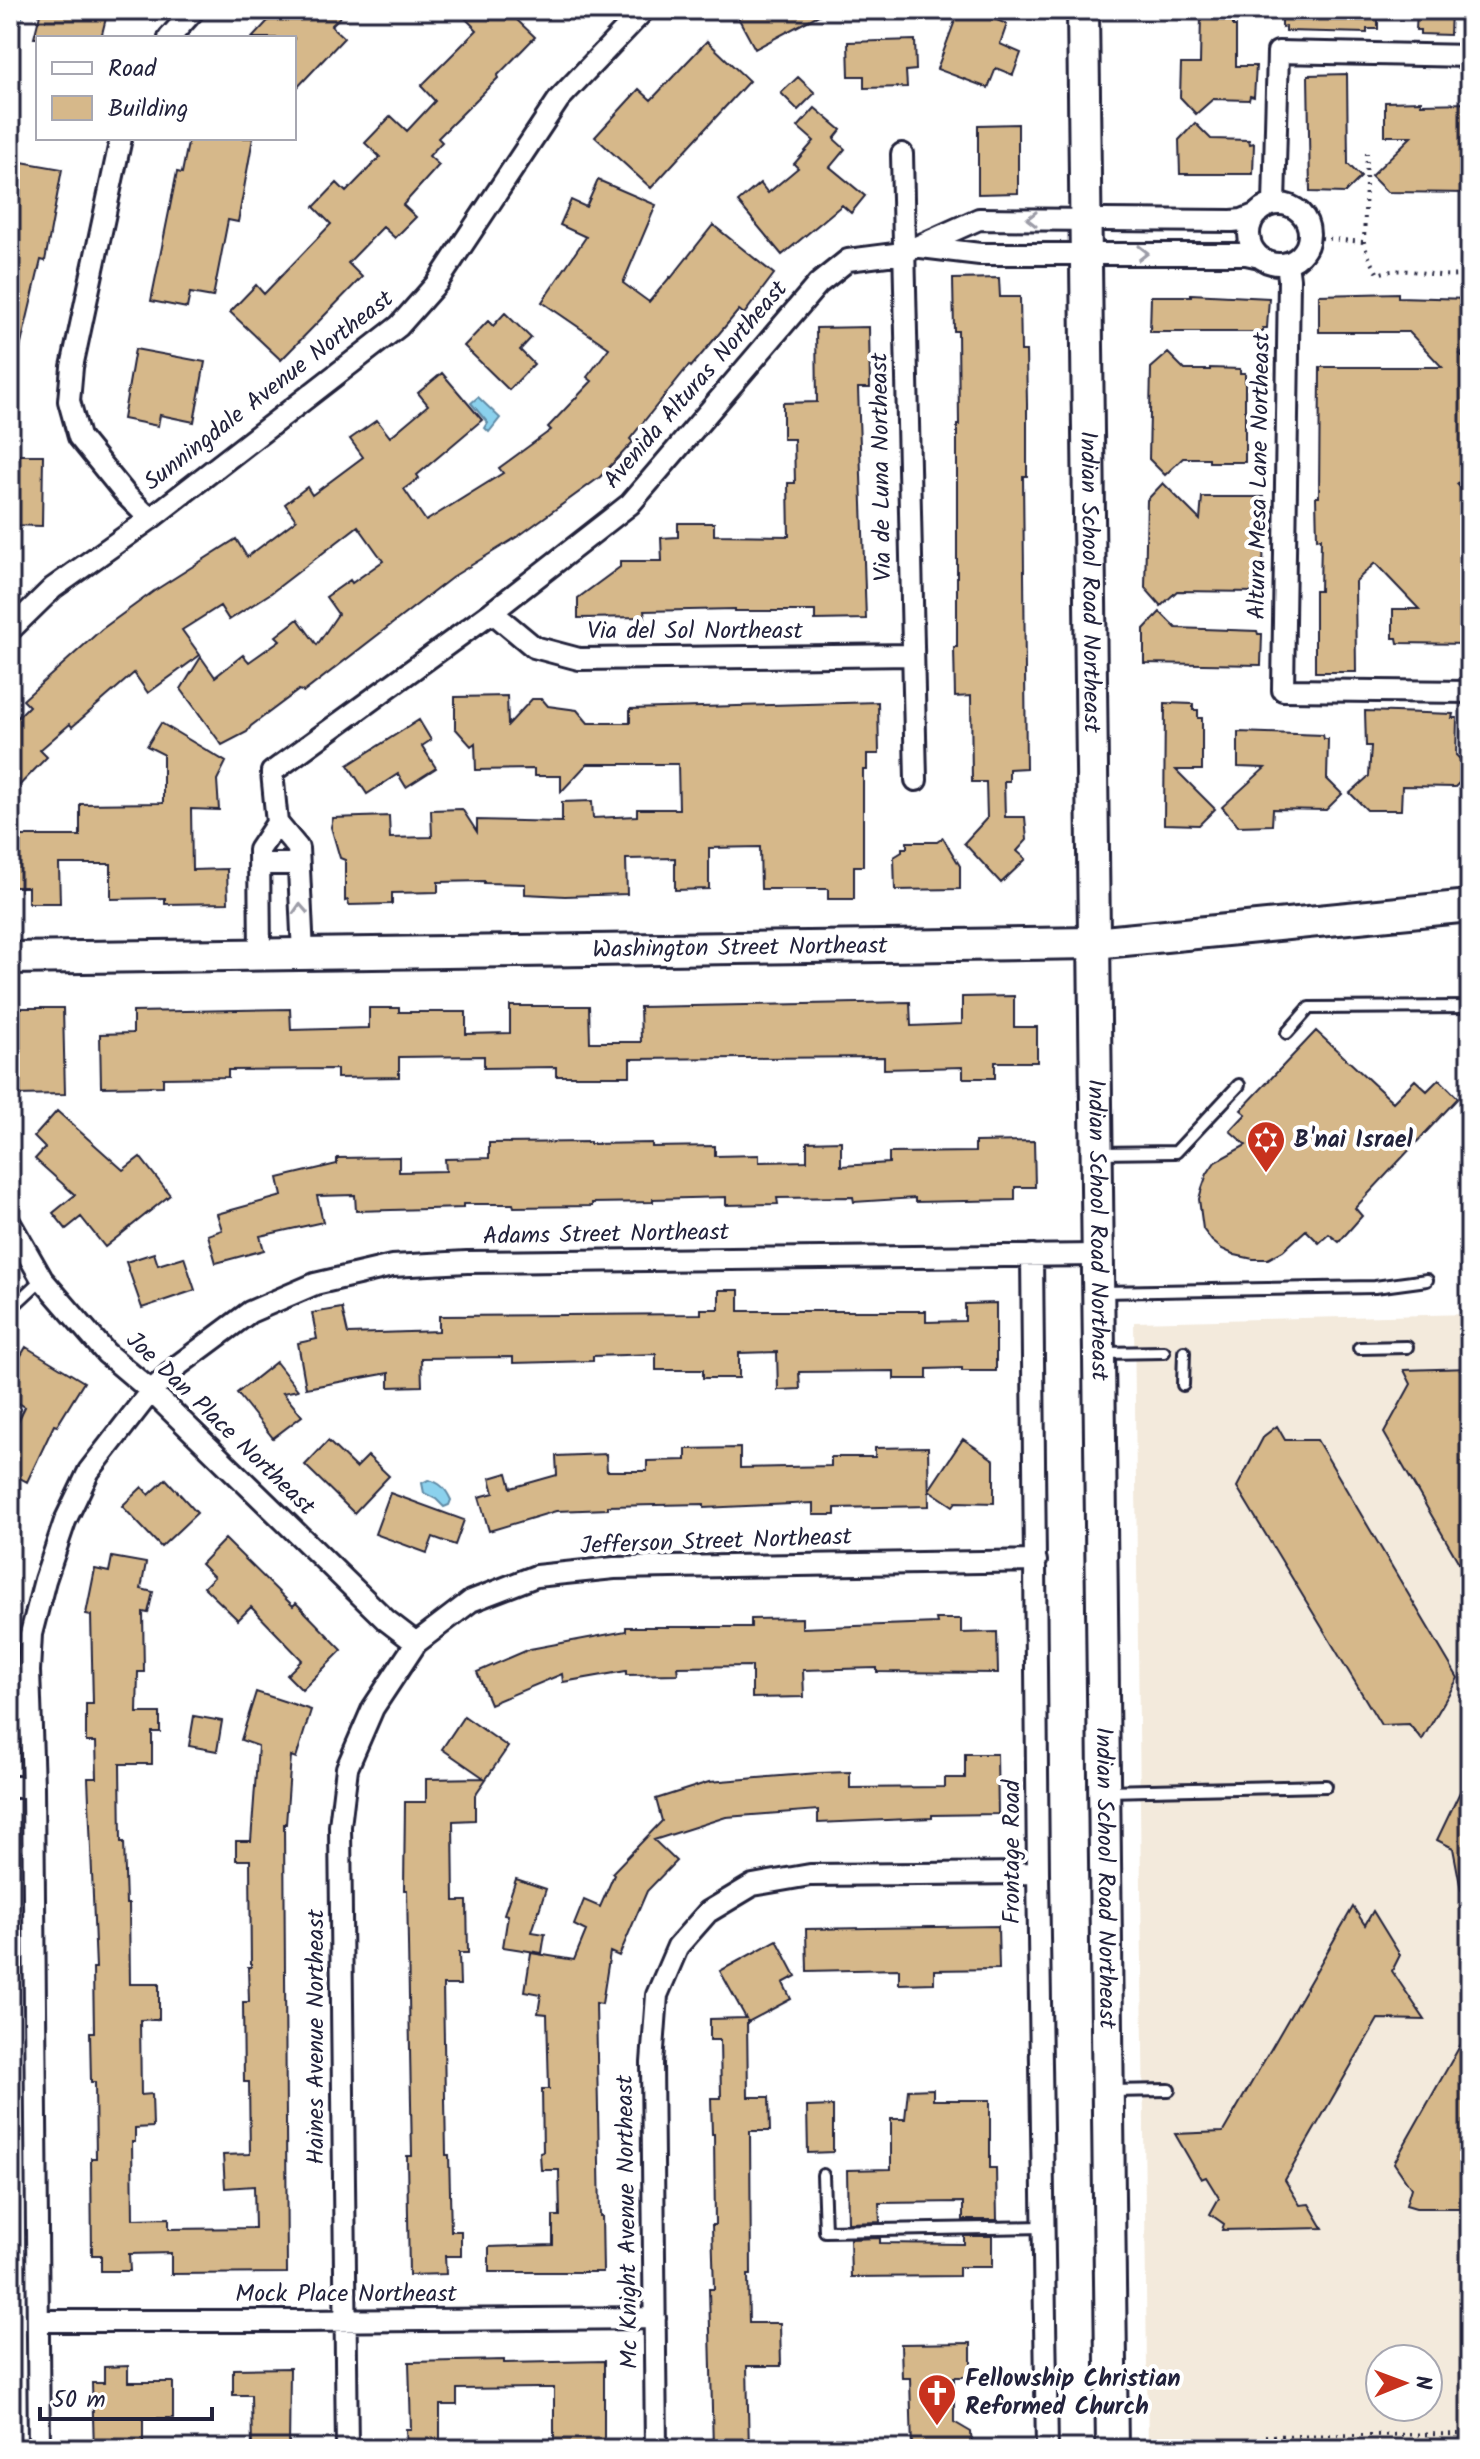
<svg xmlns="http://www.w3.org/2000/svg" width="1480" height="2459" viewBox="0 0 1480 2459" font-family="Kalam,sans-serif">
  <rect width="100%" height="100%" fill="#fff"/>
  <filter id="ink" filterUnits="userSpaceOnUse"><feTurbulence type="fractalNoise" baseFrequency=".0125" numOctaves="2"/><feDisplacementMap in="SourceGraphic" scale="16" xChannelSelector="R" yChannelSelector="G"/><feConvolveMatrix kernelMatrix="1 2 1 2 8 2 1 2 1" color-interpolation-filters="sRGB"/></filter>
  <g filter="url(#ink)">
    <!-- built -->
    <path fill="#f3eadc" fill-rule="evenodd" d="M1470,1314v1135h-322l-14,-1127zM1380,2359h48v48h-48z"/>
    <!-- water -->
    <path fill="#8bd1ed" stroke="#618ba6" stroke-width="2" d="M10,10l13,2 -9,37 -4,-1z
      M478,397l22,21 -11,14 -4,-4 3,-5 -17,-20z
      M428,1480c12,2 18,9 23,20l-2,5 -5,2 -8,-8 -12,-6 -2,-10z"/>
    <!-- building -->
    <path fill="#d6b88a" stroke="#22223b" stroke-width="2" d="M41,10h67l-7,28h-67z
      M278,10h69l-16,16 13,12 -50,53v-53h-42z
      M457,10h69l-9,10 18,17 -38,39 1,2 -60,60 4,4 -13,14 10,9 -36,40 13,12 -21,21 -12,-11 -35,36 14,14 -81,83 -51,-48 26,-27 8,9 67,-70 -17,-17 23,-24 9,9 34,-35 -15,-14 26,-27 16,15 28,-30 -14,-15 56,-56z
      M734,10h94l-73,39z
      M959,10h12l36,14 -7,20 21,9 -8,22 -17,-7 -8,20 -51,-19z
      M1282,10h96v19h-11v4l-81,-2v-4l-4,1z
      M1417,10h34l-1,25 -30,-1v-4h-4z
      M1201,14l32,1v11h3v40h20l-2,31 -4,-1 -1,4 -36,-1 -17,15 -16,-17 1,-33h19z
      M915,40l1,30 -10,1 1,16 -43,1v-12h-15l-1,-34z
      M707,41l42,40 -98,107 -56,-51 44,-48 12,11z
      M1347,74l1,90 13,13 -16,16 -35,-1 -2,-117z
      M798,77l17,16 -17,17 -17,-17z
      M1421,101v3l49,-1v90l-83,-1 -16,-16 41,-40h-27v-34z
      M815,108l26,22 -7,9 11,10 -15,18 35,29 -14,17 -9,-8 -60,50 -44,-53 22,-19 8,10 30,-25 -4,-4 20,-23 -16,-14z
      M1195,123l16,16 38,1 1,4 4,-1 -1,31h-73l-1,-34z
      M1018,124v69l-40,1v-69z
      M189,138h64l-15,84 -10,-2 -15,77 -23,-4 -3,15 -36,-7 26,-129 5,1z
      M10,160l52,9 -17,92 -4,-1 -23,97 -8,-1z
      M598,180l58,25 -33,78 26,19 21,-25 1,1 42,-53 61,49 -30,40 -5,-4 -48,57 -2,-2 -59,74 3,3 -33,35 -80,58 -66,41 -150,116 -5,-2 -48,36 -4,6 -25,13 -41,-56 20,-32 14,20 28,-22 6,7 31,-22 -4,-4 22,-17 19,26 21,-31 -12,-17 24,-17 2,3 31,-22 -25,-35 -87,67 -42,27 -9,-14 -38,24 18,25 -52,38 -14,-20 -62,54 -2,-3 -30,26 7,7 -37,38v-70l19,-19 -6,-6 79,-71 52,-38 82,-52 11,18 49,-37 -11,-16 22,-17 5,8 51,-38 -13,-18 27,-19 13,17 38,-32 -10,-12 24,-20 40,47 -65,55 2,3 -15,11 22,32 77,-48 -4,-5 52,-38 -3,-3 44,-46 -5,-4 22,-29 -67,-46 44,-65 -26,-12 11,-25 15,7z
      M999,278l1,19h20l1,54h5l1,53v72h-4l3,292 -17,1v12h-5l1,36h20l2,23 -10,11 9,8 -25,24 -37,-40 23,-25 -1,-36h-14l-1,-86 -16,1 -1,-50h3v-222h2l-1,-94h-4l-1,-52z
      M1398,293v4l72,2v45l-10,10 10,10v107l-13,13 13,13v147l-72,-1 -1,-5h-4v-29h26l-44,-46 -20,19 1,90h-41v-81h5l1,-53 -4,1 -1,-42h3l1,-130h122l-33,-35h-90v-37z
      M1191,294l78,4 -2,30h-4v4h-113l1,-36h40z
      M505,313l26,25 -11,12 14,14 -25,26 -45,-44 24,-25 5,5z
      M869,327l1,61h-12l8,231 -51,1v-9h-80v-2l-91,2 1,6 -67,1v-20l42,-31v-6h42l-1,-23 17,-1v-14h36v12l75,1 -1,-53h7l-1,-44h-11v-36l34,-1 -1,-74z
      M135,349l70,13 -11,60 -34,-7 -2,11 -35,-7z
      M1168,353l17,17h25v-2l30,1v4h5v89h-36v-4h-26l-18,17 -16,-16 2,-91z
      M10,455h33l-1,71 -32,-1z
      M1163,483l37,37 2,-23h62l-1,91h-5v4l-81,-1 -16,15 -16,-18 2,-88z
      M1160,612l16,16 81,3 1,3h4l-1,31 -117,-2v-34z
      M507,696l1,29 24,-26h10l6,7 29,4 11,13h42v-14l248,-7 1,52h-12v16h-4v96h-9v33h-26v-10h-67l-1,-42 -51,1v41l-34,1v-32l-49,1 1,35 -62,2 -40,-2v-10l-41,-1v-2l-46,1v10l-46,1v11l-43,1 -1,-5 -3,1v-41l-5,-2 -9,-31 2,-9 56,-2 1,22 42,-1 -1,-27 31,-1 15,23v-12l85,2v-20l30,-1 1,17 44,-2v-7h42l-1,-45h-91l-26,28v-16h-27v-7l-58,1 -1,-27 -4,3 -16,-18v-31z
      M1165,703l28,1v6h5v8h4v52h-26l39,39 -16,16 -35,-1z
      M1365,711l88,3 -1,4h5l-1,37 14,14v3l-15,15 -53,-1 -1,24h-34l-17,-17 19,-17 2,-30h-5z
      M419,720l12,20 -9,6 14,22 -30,19 -8,-13 -31,20 -19,-29z
      M161,723l65,39 -9,18 2,30 -28,-1 1,61 35,-1 1,34 -63,1v-6l-54,1v-35h-52l1,39h-32v-16h-18v-51h70v-32l83,-1v-49l-16,-8z
      M1238,732l85,3 1,4h4l-1,40 15,15 -16,16 -53,-1 -1,16 -34,1 -16,-19 43,-39 -27,-1z
      M943,838l17,28v23l-65,1 -1,-33 8,-5v-4h5v-6h30z
      M1014,996v31h23v35h-42v16h-32v-11l-79,2v-12l-254,2v17h-74v-9l-72,1v-12l-85,1v20l-62,1v-9l-109,1v7l-65,1v8l-62,1 -1,-53 33,-1v-21l157,-3 1,21 78,-2v-20h30v4h67v22l44,-1v-27h79l1,36h51l-1,-35 270,-5 1,24 51,-2v-27z
      M15,1008h48l2,86 -49,1z
      M1316,1031l77,71 22,-22 12,11 12,-12 19,19 -103,110 7,8 -23,26 -10,-8 -10,9 -13,-13 -23,21 -15,8h-15l-18,-4 -13,-6 -10,-8 -9,-12 -4,-30 3,-11 5,-14 8,-12 31,-17 -16,-14 16,-17 -5,-4z
      M57,1111l66,59 17,-13 30,38 -65,52 -24,-30 -15,12 -13,-16 22,-18 -40,-36 10,-11 -11,-11z
      M841,1141v25l48,-3v-10l86,-1v-10l59,-1 1,46h-20v13l-100,2v-4l-61,4 -1,-5 -76,1 1,6 -52,1v-8l-73,2v3l-61,1v3l-78,1 -1,-3h-50v4l-107,3 -1,-16 -38,1 6,26 -63,14 4,14 -48,13 -8,-28 14,-5 -5,-16 65,-18 -4,-18 59,-14v-6l62,-1v15l47,-1 -1,-12 44,-1v-15l101,-1v2l62,-1v4l63,-1v10l44,-1v7l48,-1v-19z
      M154,1253l4,12 26,-8 11,33 -53,18 -16,-46z
      M719,1290h20v21h187v11l39,-1v-17l31,-1v68h-34v-3l-35,1v10h-33v-8l-95,1 1,17 -22,1 -1,-38 -38,1v25h-36v-8h-47v-16l-63,2v5l-80,2v-6l-92,1 1,28 -33,1v-14l-83,15 -8,-45 19,-4 -5,-26 30,-5 6,26 91,-3v-15l262,-2v-5h18z
      M26,1347l58,35 -27,44 -3,-1 -27,57 -17,-9v-35l15,-31 -15,-9v-24z
      M276,1362l22,28 -15,3 19,23 -29,22 -36,-45z
      M1470,1368v214l-86,-149 27,-49 -7,-14z
      M1277,1426l8,14h32l141,238 -36,62 -13,-16 -28,1 -144,-238 27,-51z
      M963,1439l31,21v43l-38,-1 -3,4 -24,-16z
      M328,1441l28,27 12,-12 21,20 -35,37 -49,-48z
      M928,1447l1,59 -94,2v7h-22v-12l-109,5v-4l-96,2v3l-52,2 -67,20 -10,-34 15,-4 -4,-15 17,-5 4,15 46,-13 -1,-19 50,-2 1,17h40v-10l39,-1v-11l54,-1v20l91,-2v-9h44v-9z
      M166,1479l31,34 -36,34 -39,-41 20,-19 7,8z
      M390,1493l74,27 -9,25 -22,-8 -6,16 -52,-19z
      M225,1539l68,67 3,-3 46,47 -40,40 -15,-15 15,-15 -51,-53 -13,13 -34,-33 10,-10 -13,-13z
      M112,1557l34,6 -5,26 12,3 -5,21 -5,-1 1,60h-6l-1,41h23v19h-8v32h-32l1,78h3l2,62h3l1,80h29v35l-19,1 1,75 11,-1 1,33 -18,1v14h-3l1,77 36,-1v11l86,-1 -1,-42 -29,2 -2,-33 27,-1 -1,-72h-5l-1,-80h6l-1,-35h3l-1,-107h-14v-19h15l7,-95 -17,-6 15,-48 55,18 -15,48 -5,-2 -5,68h-2l3,449 -116,1v-21l-42,1 1,17h-29v-16h-9l-1,-97h5l-1,-76h-4l-1,-49h4l-1,-65h3l-8,-190h9l-1,-36h-10v-38h7l-2,-89 -5,-1 9,-45 14,3z
      M802,1618v10l135,-5 -1,-4h25v14l36,-1 1,41 -121,-1v-4l-74,2 1,27 -52,1v-32l-75,1 1,7 -52,1v-4l-63,11 -1,-8 -72,30 -13,-32 53,-23 96,-18v-4h125v-8z
      M194,1716l28,5 -5,30 -28,-5z
      M464,1716l44,31 -33,48v25l-22,1 1,80h13l1,52h-9l1,32h-17l3,170h3l2,76h10v25h-16l1,18 -37,1 -2,-119h5l-5,-266h-3l1,-88h21v-23l58,-1 -42,-29z
      M965,1754h32l1,60 -66,1v3l-114,5v-13l-92,7 -72,23 22,21 -29,30 -28,65 -9,-4 -8,52 -6,-1 4,213h2l1,56h-114v-25l64,-2v-29h7l-1,-46h-18l-1,-17 3,-1 -1,-63h7l-2,-75 -9,-1 3,-19 -16,-3 6,-38 43,7 12,-29 -12,-6 10,-25 16,7 14,-32 -2,-2 50,-52 -6,-22 53,-17 109,-9 32,-1v16l95,-1v-9h20z
      M1470,1771v118l-9,1 -8,-42 -16,-8z
      M516,1879l30,10 -14,43 13,2 -3,19 -39,-6 5,-32 -4,-1z
      M1353,1907l12,18 8,-14 27,44 -8,16 33,49 -47,-1 -93,161 15,25 9,-1 14,24 -101,2 2,-6 -14,-10 9,-16 -13,-21 -5,2 -26,-45 48,-2z
      M998,1926l1,43 -65,1v13l-35,1v-15l-92,2 -1,-42z
      M777,1940l19,36 -13,7 8,16 -43,23 -1,-2 1,77h21l1,34h-20l1,144h-3l1,48h31l1,43h-34l2,83h-36l-4,-160h5l-2,-64h3l-1,-91h-2l-1,-36h10l-1,-58h-10v-21l36,-1 -26,-47z
      M1470,2028v180h-54l-10,-3 5,-17 -17,-25z
      M933,2089v11h57v68h6l1,52h-34v-18l-84,1 1,19 -32,1 -1,-53 44,-1v-50h14l3,-29z
      M833,2106v46l-25,1 -1,-46z
      M964,2236h28v31h-33v9l-108,1 -1,-38 30,-1v5l84,1z
      M971,2343v34h-17v45l17,10 1,17h-60l-2,-71h-8l-1,-34z
      M504,2360v3l100,-2v88h-50v-61h-16l-81,1v16h-17v44h-33l-1,-20h5l-2,-67z
      M128,2366v16h45v36h-30v30l-49,1 -2,-66h12v-16z
      M290,2368l-1,81h-37l-1,-54h-18v-26z"/>
    <g fill="none" stroke-linecap="round" stroke-linejoin="round">
      <defs>
        <path id="lane" d="M1287,1033l22,-25 161,-1
          M1098,1153l78,-1 63,-67
          M1102,1292l273,-5 52,-7
          M10,1309l32,-30
          M1359,1348l48,-1
          M1101,1353l63,-1
          M1183,1385l1,-33
          M1106,1791l220,-5
          M1110,2091l59,-1
          M823,2175l2,56 218,-4"/>
        <path id="street" d="M169,38l25,-28
          M121,138l-49,229 -3,34 10,36 47,58 24,24
          M902,154l14,626
          M1274,204l4,-152 192,4
          M1249 234a30 30 0 1 1 60 0a30 30 0 1 1-60 0Z
          M921,247l59,7h266l14,3
          M1287,263l2,16 -6,411 187,2
          M492,612l42,35 45,12 333,-4
          M10,630l43,-42 97,-69 249,-193 38,-43 122,-184 85,-89
          M260,864h38
          M260,954l-1,-104 18,-27
          M303,954l-5,-106 -21,-25 -5,-51 220,-160 138,-108 188,-220 30,-24 55,-7 76,-34 253,2 10,-1 15,-6
          M10,1223l32,56 64,74 45,38 235,229 30,23
          M1032,1255l6,618 9,576
          M10,1787h23
          M38,2321h258l359,-3
          M39,2449l-6,-662 -4,-116 2,-37 14,-54 20,-59 24,-50 62,-80 29,-27 70,-52 65,-28 77,-18 75,-4 631,-7
          M347,2449l-7,-623 7,-58 26,-60 43,-65 55,-42 65,-25 78,-8 422,-7
          M656,2449l-4,-386 5,-68 21,-49 30,-34 45,-27 57,-10 228,-2"/>
        <g id="secondary">
          <path id="s1" d="M1083,10l29,2439"/>
          <path id="s2" d="M10,958l1084,-15 376,-37"/>
        </g>
      </defs>
      <!-- lane casing -->
      <use href="#lane" stroke="#22223b" stroke-width="16"/>
      <!-- street casing -->
      <use href="#street" stroke="#22223b" stroke-width="26"/>
      <!-- secondary casing -->
      <use href="#secondary" stroke="#22223b" stroke-width="36"/>
      <!-- path -->
      <path stroke="#22223b" stroke-width="4" stroke-dasharray="2 6" stroke-linecap="butt" d="M1367,153l-3,89 3,11 11,21c31,-11 59,8 92,-1
        M1321,238l43,4
        M1262,2449v-13l206,-2"/>
      <!-- lane -->
      <use href="#lane" stroke="#fff" stroke-width="10"/>
      <!-- street -->
      <use href="#street" stroke="#fff" stroke-width="20"/>
      <!-- secondary -->
      <use href="#secondary" stroke="#fff" stroke-width="30"/>
    </g>
    <!-- one-way arrows -->
    <defs><path id="oneway-chevron" d="M-2-3.5L2.5 0L-2 3.5" fill="none" stroke-width="1.6" stroke-linecap="round" stroke-linejoin="round" transform="scale(2)"/></defs>
    <g stroke="#9c9ca7">
      <use href="#oneway-chevron" transform="translate(1032 219) rotate(180)"/>
      <use href="#oneway-chevron" transform="translate(1143 253)"/>
      <use href="#oneway-chevron" transform="translate(300 909) rotate(-93)"/>
    </g>
  </g>
  <!-- icons -->
  <defs>
    <symbol id="synagogue-pin" viewBox="-11 -11 22 30"><path d="M0 17L-7.5 6A9.5 9.5 0 1 1 7.5 6Z" fill="#c8321e" stroke="#fff"/><path d="M0-6.5L5.6 3.2H-5.6ZM0 6.5L5.6-3.2H-5.6Z" fill="#fff"/></symbol>
    <symbol id="church-pin" viewBox="-11 -11 22 30"><path d="M0 17L-7.5 6A9.5 9.5 0 1 1 7.5 6Z" fill="#c8321e" stroke="#fff"/><path d="M-1.2-6h2.4v3.5h3.3v2.4h-3.3V6h-2.4V-.1h-3.3v-2.4h3.3Z" fill="#fff"/></symbol>
  </defs>
  <g fill-rule="evenodd">
    <use href="#synagogue-pin" x="1244" y="1118" width="44" height="60"/>
    <use href="#church-pin" x="915" y="2371" width="44" height="60"/>
  </g>
  <g text-anchor="middle" dominant-baseline="central" stroke-width="8" stroke-linejoin="round" paint-order="stroke">
    <!-- street labels -->
    <g font-size="24" fill="#22223b" stroke="#fff">
      <text transform="translate(696 385) rotate(-49)">Avenida Alturas Northeast</text>
      <text transform="translate(269 391) rotate(-38)">Sunningdale Avenue Northeast</text>
      <text transform="translate(882 467) rotate(-91)">Via de Luna Northeast</text>
      <text transform="translate(1260 476) rotate(-89)">Altura Mesa Lane Northeast</text>
      <text stroke="none"><textPath href="#s1" startOffset="572">Indian School Road Northeast</textPath></text>
      <text x="695" y="631">Via del Sol Northeast</text>
      <text stroke="none"><textPath href="#s2" startOffset="730">Washington Street Northeast</textPath></text>
      <text stroke="none"><textPath href="#s1" startOffset="1220">Indian School Road Northeast</textPath></text>
      <text transform="translate(606 1235) rotate(-1)">Adams Street Northeast</text>
      <text transform="translate(220 1424) rotate(44)">Joe Dan Place Northeast</text>
      <text transform="translate(716 1542) rotate(-2)">Jefferson Street Northeast</text>
      <text transform="translate(1012 1852) rotate(-90)">Frontage Road</text>
      <text stroke="none"><textPath href="#s1" startOffset="1868">Indian School Road Northeast</textPath></text>
      <text transform="translate(316 2037) rotate(-90)">Haines Avenue Northeast</text>
      <text transform="translate(628 2222) rotate(-91)">Mc Knight Avenue Northeast</text>
      <text x="346" y="2294">Mock Place Northeast</text>
    </g>
    <!-- poi labels -->
    <g font-size="24" font-weight="bold" fill="#22223b" stroke="#fff" text-anchor="start">
      <text x="1294" y="1140">B'nai Israel</text>
      <text x="965" y="2379">Fellowship Christian<tspan x="965" dy="28">Reformed Church</tspan></text>
    </g>
  </g>
  <!-- margin -->
  <rect width="1480" height="2459" fill="none" stroke="#fff" stroke-width="40"/>
  <rect x="20" y="20" width="1440" height="2419" fill="none" stroke="#22223b" stroke-width="3" filter="url(#ink)"/>
  <!-- legend -->
  <rect x="36" y="36" width="260" height="104" fill="#ffffff" stroke="#a7a7b1" stroke-width="2"/>
  <rect x="52" y="62" width="40" height="12" fill="#ffffff" stroke="#a7a7b1" stroke-width="2"/>
  <text x="108" y="76" font-size="24" fill="#22223b">Road</text>
  <rect x="52" y="96" width="40" height="24" fill="#d6b88a" stroke="#a7a7b1" stroke-width="2"/>
  <text x="108" y="116" font-size="24" fill="#22223b">Building</text>
  <!-- north arrow -->
  <g transform="translate(1404 2383) rotate(89)"><circle r="38" fill="#ffffff" stroke="#a7a7b1" stroke-width="2"/>
  <path d="M0-6L14 30L0 20L-14 30Z" fill="#c8321e"/>
  <text y="-12" font-size="22" font-weight="bold" text-anchor="middle" fill="#22223b">N</text>
  </g>
  <!-- scale -->
  <path d="M40 2407v12h172v-12" fill="none" stroke="#22223b" stroke-width="4"/>
  <text x="52" y="2407" font-size="24" fill="#22223b" stroke="#ffffff" stroke-width="6" paint-order="stroke">50 m</text>
</svg>
